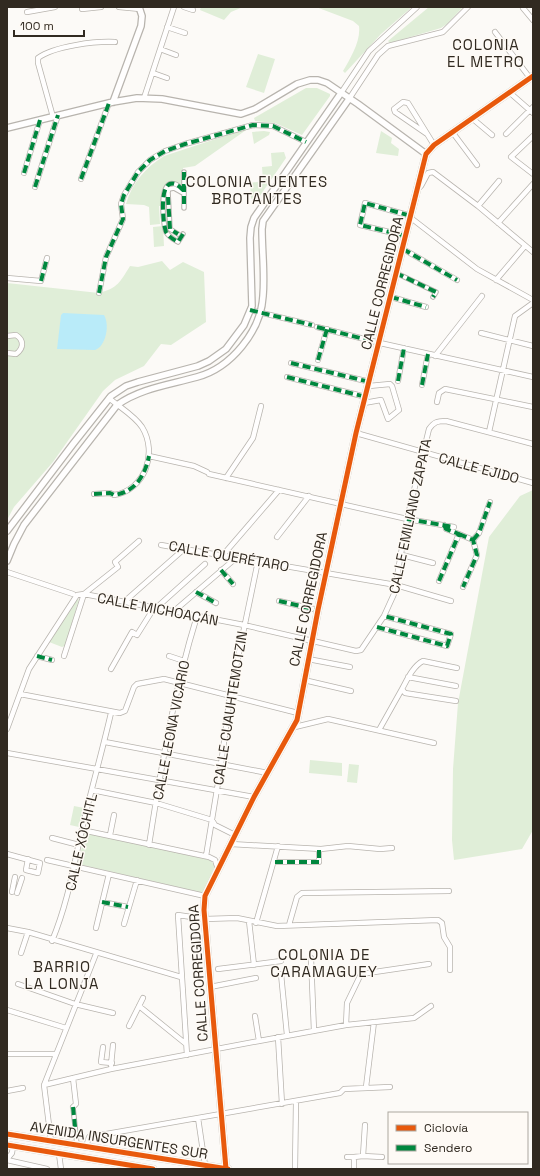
<svg xmlns="http://www.w3.org/2000/svg" width="540" height="1176" viewBox="0 0 540 1176" font-family="'Space Grotesk',sans-serif">
  <rect width="100%" height="100%" fill="#fcfaf7"/>
  <!-- green -->
  <path fill="#e0eed8" d="M201,7h42l-12,5 -7,8 -24,-10z
    M316,7h96l-31,27 -36,39 -2,-2c7,-12 18,-30 16,-45l-6,-5z
    M429,7h34l-16,17 -6,4 -51,15 -2,-2z
    M258,54l17,5 -11,34 -18,-6z
    M306,88h11l13,6v2l-28,39 -27,-12 -20,-2 -1,-3z
    M249,128l-54,38 -12,2 -1,18c-19,-10 -20,5 -20,20h-3l1,18 -10,1 -1,-18 -5,-2 -18,-1c6,-21 19,-36 38,-48z
    M264,131l6,1 -1,3 -15,9 -2,-12z
    M381,131l11,7 -1,5 8,6 -1,7 -22,-3z
    M284,152l2,6 -31,45 -4,-5 -1,-15 13,-2 -1,-14 10,-1 -1,-13z
    M163,226l1,20 -10,1 -1,-20z
    M162,261l8,9 13,-8 21,10 2,50 -35,23 -10,-1 -17,22 -29,14 -12,11 -50,71 -39,45 -7,13v-237l92,10c19,-5 21,-11 31,-27l8,1z
    M533,490v340l-11,19 -68,11 -2,-20 1,-71 5,-66 31,-166 31,-41z
    M79,599l-14,47 -3,1 -13,-5 26,-41z
    M310,760l32,3v13l-33,-3z
    M349,764l10,1 -2,18 -10,-1z
    M74,806l10,2 -5,19 -9,-2z
    M85,832l125,28 5,6 -12,27 -125,-29z"/>
  <!-- water -->
  <path fill="#b9ebf9" d="M63,313l41,2c6,10 2,31 -9,35l-38,-1 4,-34z"/>
  <g fill="none" stroke-linecap="round" stroke-linejoin="round">
    <defs>
      <path id="pedestrian" d="M184,172v36
        M178,234l-8,-5 -2,-37 1,-3 5,-1 9,5
        M183,234l-5,8c-5,-3 -9,-5 -12,-10 -3,-8 -8,-54 9,-48 3,1 6,4 8,6
        M396,273l40,19 -3,5
        M73,1107l4,38"/>
      <path id="minor" d="M119,7l21,2
        M184,7l9,3
        M523,8l10,12
        M82,9l19,-2
        M27,12l28,-5
        M167,27l18,6
        M495,32l35,46
        M160,49l16,6
        M153,73l14,5
        M509,92l24,21
        M341,93l28,-42 48,-44
        M144,98l30,-91
        M349,99l29,-44 10,-9 55,-14 25,-25
        M53,117l-15,-54v-5c16,-12 58,-17 77,-16
        M473,119l19,16
        M453,133l24,32
        M427,134l-32,-22 -1,-3 9,-7 5,1 26,42
        M506,134l27,-27
        M533,136l-22,21 22,17
        M24,173l16,-53
        M81,179l28,-76
        M35,187l23,-72
        M417,190l4,-4 7,-13 5,-1 45,34 55,46
        M478,206l21,-25
        M411,218l66,51 56,31
        M498,223l35,-39
        M406,236l-46,-11 5,-22 46,13
        M403,249l54,31
        M7,278l34,3 6,-23
        M496,280l29,-34
        M99,293l7,-36 17,-38 -2,-15 3,-9 14,-23 12,-12 15,-9 20,-7 68,-19 20,1 33,16
        M391,297l35,10
        M250,310l62,15
        M317,327l63,16 153,34
        M481,333l52,13
        M7,336l9,-1c8,5 8,13 0,19l-9,-1
        M435,356l47,-60
        M318,360l9,-31
        M291,363l79,19
        M287,377l79,20
        M398,381l6,-33
        M422,385l6,-31
        M437,402l2,-9 6,-4 88,18
        M364,403l17,-3 7,19 11,-9 -7,-24 -2,-2 -21,2
        M489,432l26,-116 18,-13
        M356,433l177,50
        M149,456l45,10 13,6
        M209,474l198,45 47,8
        M226,478l27,-40 8,-32
        M94,494l16,-1 4,2c31,-5 44,-42 28,-68 -8,-12 -23,-20 -33,-29
        M459,534l14,6 4,15 -14,32
        M277,537l32,-41
        M473,540l6,-7 11,-31
        M161,545l235,40 55,16
        M223,555l56,-65
        M402,555l31,8
        M221,570l12,14
        M7,572l66,22
        M439,581l20,-47 -13,-5 -2,-4
        M196,592l20,11
        M279,601l39,9
        M124,602l60,-53
        M155,609l50,-45
        M173,612l63,-54
        M377,627l70,19 4,-12 -67,-18
        M37,656l15,4
        M64,656l20,-62 34,-27 -3,-5 24,-21
        M169,656l15,5
        M308,659l42,8
        M111,669l21,-37 5,3 17,-27
        M408,677l48,9
        M304,680l47,11
        M402,689c5,-9 11,-23 21,-28l34,7
        M20,694l100,19 5,-2 9,-24 3,-3 27,-5 134,34
        M295,727l33,-8 106,24
        M7,729l22,-60 48,-74 7,-1 160,31 112,26 5,-1 23,-34 10,-22 13,-75 22,-90c5,-7 8,-8 17,-8l87,23
        M379,730l23,-41 3,4 51,8
        M105,742l163,31
        M7,753l247,44
        M92,790l64,13 56,17 3,5 20,10
        M82,830l127,27 6,3 3,9
        M110,835l4,-20
        M52,838l27,7
        M231,844l90,5 27,-3 32,3 12,-1
        M149,845c12,-77 25,-155 48,-229
        M7,854l33,9 -2,10 -12,-3 2,-11
        M206,856l15,-91 9,-69 28,-135
        M47,860l158,36
        M275,862h44v-13
        M12,892l3,-15
        M17,893l5,-15
        M102,902l26,5
        M249,921l5,44
        M256,923l22,-77
        M124,924l13,-44
        M289,925l8,-28 5,-4 147,-2
        M7,928l21,4 153,45
        M96,928l13,-54
        M52,941c16,-39 21,-72 30,-112 9,-39 20,-77 29,-116
        M21,953l7,-21
        M311,958l3,73
        M218,969l63,-8
        M281,974l6,61
        M18,984l57,20 38,9
        M210,987l46,-9
        M139,1006l47,38
        M7,1010l59,18
        M255,1016l4,25
        M346,1025l1,-22 14,-29 68,-10
        M129,1026l14,-28
        M278,1037l4,67
        M103,1047l-2,15 11,1
        M7,1054h49
        M187,1055l-9,-140 27,4 32,-1 40,8 161,-6 4,3 2,14 6,10v23
        M111,1065l2,-20
        M73,1078l3,26 -3,3
        M44,1085l67,-16 148,-28 87,-16 68,-7 17,-12
        M366,1087l8,-65
        M7,1091l16,-3
        M198,1118l7,47
        M51,1141l-7,-56 52,-131
        M86,1147l3,-10 251,-44 4,-4 46,-2
        M59,1154l2,15
        M363,1156l19,1
        M347,1157h7
        M7,1159l5,-6 1,-7
        M7,1160l40,9
        M295,1169l1,-67
        M354,1169v-12l9,-1 2,-31"/>
      <path id="tertiary" d="M113,102l28,-76 1,-10 -3,-9
        M7,128l106,-26 24,-4 25,1 79,15 14,-5 42,-25 13,-4h8l9,3 31,21 68,50
        M7,531l66,-87 38,-48 15,-10 12,-4 60,-16 11,-5 17,-12 18,-24 8,-19 -2,-68 1,-11 3,-9 87,-125
        M7,561l7,-17 10,-19 93,-120c24,-17 52,-20 80,-28 34,-9 64,-46 66,-81 2,-22 -1,-45 -1,-67l1,-8 86,-122
        M226,1169l-22,-259 1,-14 49,-99 43,-77 21,-110 38,-177 70,-279 8,-9 99,-69"/>
      <path id="secondary" d="M7,1134l221,35
        M7,1145l146,24"/>
    </defs>
    <!-- pedestrian casing -->
    <use href="#pedestrian" stroke="#b8b4ae" stroke-width="5.5"/>
    <!-- minor casing -->
    <use href="#minor" stroke="#b8b4ae" stroke-width="6"/>
    <!-- tertiary casing -->
    <use href="#tertiary" stroke="#b8b4ae" stroke-width="8"/>
    <!-- secondary casing -->
    <use href="#secondary" stroke="#b8b4ae" stroke-width="8"/>
    <!-- pedestrian -->
    <use href="#pedestrian" stroke="#fffefe" stroke-width="3.5"/>
    <!-- minor -->
    <use href="#minor" stroke="#fffefe" stroke-width="4.5"/>
    <!-- tertiary -->
    <use href="#tertiary" stroke="#fffefe" stroke-width="5.5"/>
    <!-- secondary -->
    <use href="#secondary" stroke="#fffefe" stroke-width="6"/>
    <!-- quiet -->
    <path stroke="#00873e" stroke-width="4" stroke-dasharray="8 4" stroke-linecap="butt" d="M184,172v36
      M24,173l16,-53
      M81,179l28,-76
      M35,187l23,-72
      M168,197l2,32 8,5
      M183,234l-5,8c-5,-3 -9,-5 -12,-10 -3,-8 -8,-54 9,-48 3,1 6,4 8,6
      M406,236l-46,-11 5,-22 46,13
      M403,249l54,31
      M396,273l40,19 -3,5
      M41,281l6,-23
      M99,293l7,-36 17,-38 -2,-15 3,-9 14,-23 12,-12 15,-9 20,-7 68,-19 20,1 33,16
      M391,297l35,10
      M250,310l62,15
      M317,327l63,16
      M318,360l9,-31
      M291,363l79,19
      M287,377l79,20
      M398,381l6,-33
      M422,385l6,-31
      M94,494l16,-1 4,2c21,-3 31,-19 35,-39
      M407,519l47,8
      M459,534l14,6 4,15 -14,32
      M473,540l6,-7 11,-31
      M221,570l12,14
      M439,581l20,-47 -13,-5 -2,-4
      M196,592l20,11
      M279,601l39,9
      M377,627l70,19 4,-12 -67,-18
      M37,656l15,4
      M275,862h44v-13
      M102,902l26,5
      M73,1107l4,38"/>
    <defs>
      <path id="cycleway" d="M7,1134l221,35
        M7,1145l146,24
        M226,1169l-22,-259 1,-14 49,-99 43,-77 21,-110 38,-177 70,-279 8,-9 99,-69"/>
    </defs>
    <!-- cycleway casing -->
    <use href="#cycleway" stroke="#fefaf5" stroke-width="8"/>
    <!-- cycleway -->
    <use href="#cycleway" stroke="#e8590c" stroke-width="5"/>
  </g>
  <g text-anchor="middle" dominant-baseline="central" stroke-width="3" stroke-linejoin="round" paint-order="stroke">
    <!-- street labels -->
    <g font-size="14" fill="#312a21" stroke="#fefaf5">
      <text transform="translate(382 283) rotate(-76)">CALLE CORREGIDORA</text>
      <text transform="translate(479 468) rotate(15)">CALLE EJIDO</text>
      <text transform="translate(410 516) rotate(-78)">CALLE EMILIANO ZAPATA</text>
      <text transform="translate(229 556) rotate(10)">CALLE QUERÉTARO</text>
      <text transform="translate(308 599) rotate(-78)">CALLE CORREGIDORA</text>
      <text transform="translate(158 609) rotate(11)">CALLE MICHOACÁN</text>
      <text transform="translate(230 708) rotate(-81)">CALLE CUAUHTEMOTZIN</text>
      <text transform="translate(171 730) rotate(-79)">CALLE LEONA VICARIO</text>
      <text transform="translate(81 842) rotate(-77)">CALLE XÓCHITL</text>
      <text transform="translate(198 973) rotate(-94)">CALLE CORREGIDORA</text>
      <text transform="translate(119 1140) rotate(9)">AVENIDA INSURGENTES SUR</text>
    </g>
    <!-- neighbourhood labels -->
    <g font-size="15" letter-spacing="1" fill="#312a21" stroke="#fefaf5">
      <text x="486" y="44">COLONIA<tspan x="486" dy="17">EL METRO</tspan></text>
      <text x="257" y="181">COLONIA FUENTES<tspan x="257" dy="17">BROTANTES</tspan></text>
      <text x="324" y="954">COLONIA DE<tspan x="324" dy="17">CARAMAGUEY</tspan></text>
      <text x="62" y="966">BARRIO<tspan x="62" dy="17">LA LONJA</tspan></text>
    </g>
  </g>
  <!-- border -->
  <rect width="540" height="1176" fill="none" stroke="#312a21" stroke-width="16"/>
  <!-- legend -->
  <rect x="388" y="1112" width="140" height="52" fill="#fefaf5" stroke="#aca7a0"/>
  <rect x="396" y="1125" width="20" height="6" fill="#e8590c" stroke="#aca7a0"/>
  <text x="424" y="1132" font-size="12" fill="#312a21">Ciclovía</text>
  <rect x="396" y="1145" width="20" height="6" fill="#00873e" stroke="#aca7a0"/>
  <text x="424" y="1152" font-size="12" fill="#312a21">Sendero</text>
  <!-- scale -->
  <path d="M14 30v6h70v-6" fill="none" stroke="#312a21" stroke-width="2"/>
  <text x="20" y="30" font-size="12" fill="#312a21" stroke="#fefaf5" stroke-width="3" paint-order="stroke">100 m</text>
</svg>
